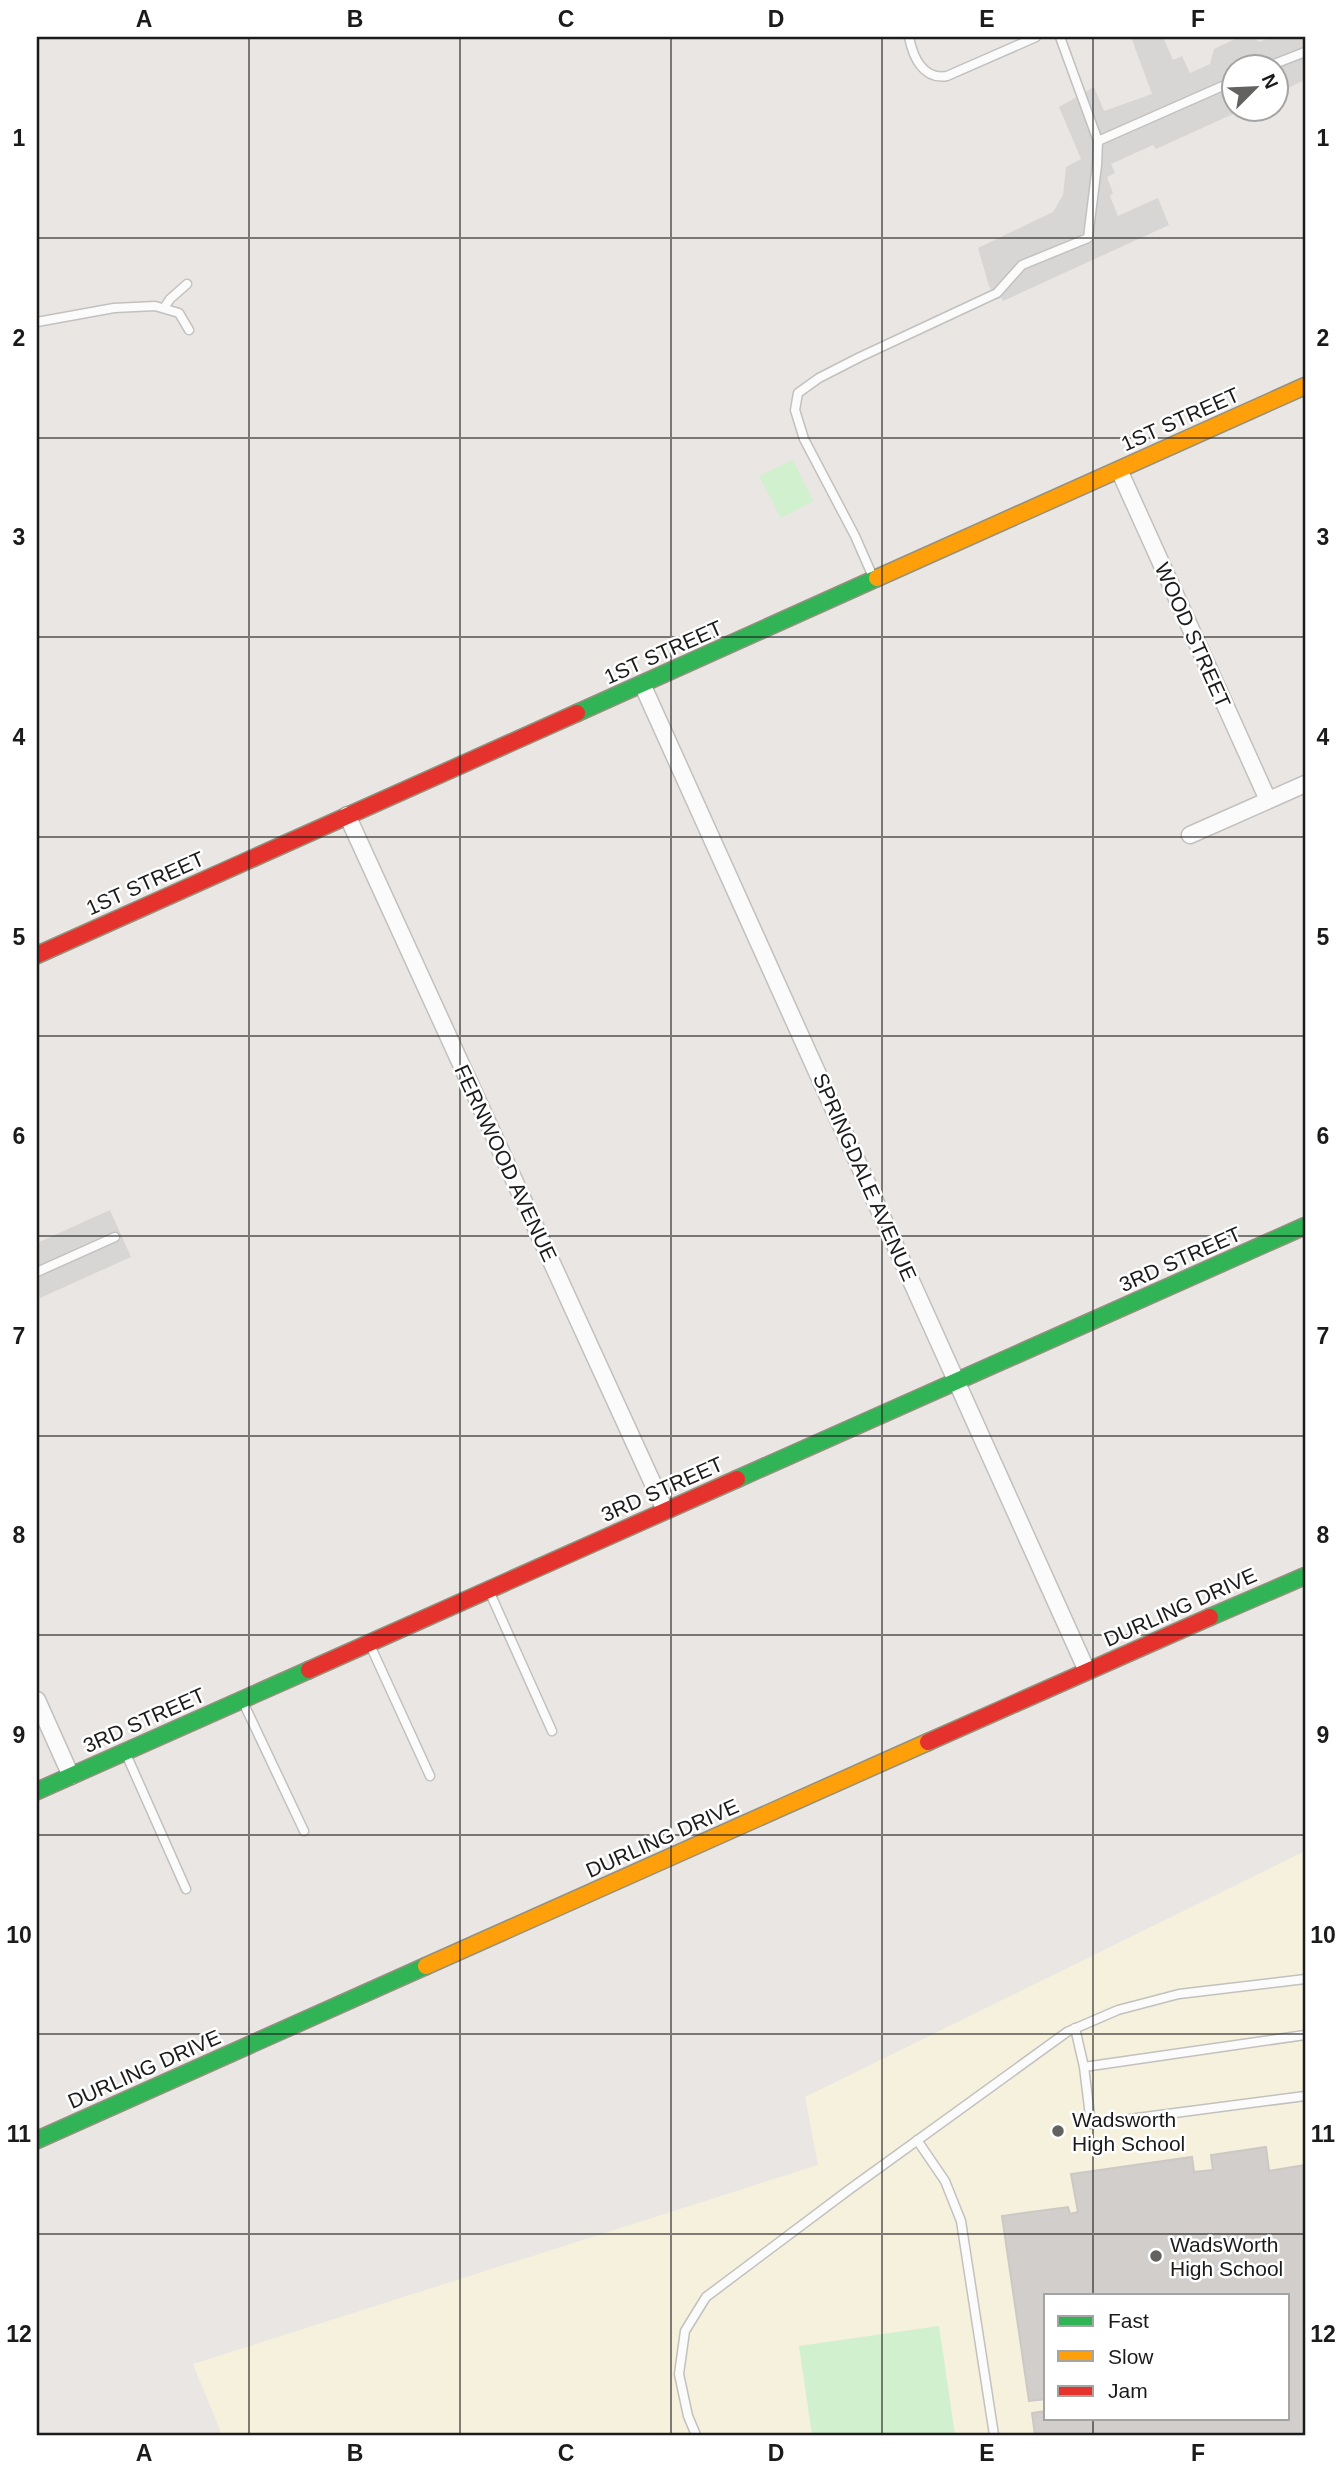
<svg xmlns="http://www.w3.org/2000/svg" width="1342" height="2472" viewBox="0 0 1342 2472" font-family="Arial,sans-serif">
  <rect width="100%" height="100%" fill="#e9e6e3"/>
  <!-- residential -->
  <path fill="#d8d6d5" d="M1131,37h32l10,23 9,-4 8,17 20,-9 4,-15 25,-12h16l4,5 12,-5h34v43l-29,14v-28h-42v42l10,1 -88,40 -3,-4 -42,19 4,9 -8,4 6,16 -3,3 8,20 40,-18 11,27 -166,76 -2,-4 -4,3 -8,-14 -11,-38 75,-36 10,-17 3,-28 15,-8 -22,-52 35,-20 10,24 48,-17z
    M110,1210l21,47 -91,41 -3,-6v-49z"/>
  <!-- education -->
  <path fill="#f5f1dc" fill-rule="evenodd" d="M1305,1851v584h-1083l-29,-71 625,-199 -13,-68zM1046,2295h242v123h-242z"/>
  <!-- park -->
  <path fill="#d1f0cd" d="M793,460l20,41 -32,17 -22,-42z
    M939,2326l16,109h-143l-13,-89z"/>
  <!-- building -->
  <path fill="#d2cecc" stroke="#ccc8c5" stroke-width="2" d="M1266,2147l3,24 36,-6v270h-270l-3,-22 14,-2v7h242v-123h-242v104l-17,2 -27,-185 66,-9 2,7 8,-2 -7,-38 121,-17 2,15 19,-2 -2,-15z"/>
  <g fill="none" stroke-linecap="round" stroke-linejoin="round">
    <defs>
      <path id="lane" d="M909,37c4,20 14,43 38,39l89,-39
        M1269,66l36,-14
        M1098,141l136,-60
        M164,308l6,-9 17,-15
        M37,322l77,-14 41,-2 24,7 10,17
        M873,577l-18,-41 -51,-97 -9,-29 3,-17 21,-15 41,-21 137,-64 25,-28 66,-27 9,-73 1,-24 -38,-104
        M37,1272l78,-35
        M490,1593l62,138
        M370,1645l60,131
        M243,1702l61,129
        M126,1754l60,135
        M1075,2028l9,39 221,-32
        M1084,2067l7,57 214,-28
        M917,2140l28,41 16,40 33,214
        M696,2435l-8,-19 -9,-42 6,-43 21,-34 144,-108 217,-157 51,-22 61,-16 126,-15"/>
      <path id="street" d="M1119,470l149,330
        M642,684l445,987
        M347,815l318,695
        M1190,835l115,-51
        M37,1700l34,76"/>
      <path id="fast" d="M577,713l300,-135
        M737,1479l568,-253
        M1210,1617l95,-41
        M37,1791l272,-121
        M37,2140l389,-174"/>
      <path id="slow" d="M877,578l428,-192
        M426,1966l502,-224"/>
      <path id="jam" d="M37,955l540,-242
        M309,1670l428,-191
        M928,1742l282,-125"/>
    </defs>
    <!-- lane casing -->
    <use href="#lane" stroke="#c2c1bf" stroke-width="11"/>
    <!-- street casing -->
    <use href="#street" stroke="#c2c1bf" stroke-width="19"/>
    <!-- fast casing -->
    <use href="#fast" stroke="#93917c" stroke-width="19"/>
    <!-- slow casing -->
    <use href="#slow" stroke="#93917c" stroke-width="19"/>
    <!-- jam casing -->
    <use href="#jam" stroke="#93917c" stroke-width="19"/>
    <!-- lane -->
    <use href="#lane" stroke="#fcfbfb" stroke-width="8"/>
    <!-- street -->
    <use href="#street" stroke="#fcfbfb" stroke-width="16"/>
    <!-- fast -->
    <use href="#fast" stroke="#30b455" stroke-width="16"/>
    <!-- slow -->
    <use href="#slow" stroke="#ff9f0a" stroke-width="16"/>
    <!-- jam -->
    <use href="#jam" stroke="#e5322d" stroke-width="16"/>
  </g>
  <!-- grid -->
  <path fill="none" stroke="#1b1b1b" stroke-width="2" stroke-opacity="0.55" d="M249,37v2398M460,37v2398M671,37v2398M882,37v2398M1093,37v2258M37,238h1268M37,438h1268M37,637h1268M37,837h1268M37,1036h1268M37,1236h1268M37,1436h1268M37,1635h1268M37,1835h1268M37,2034h1268M37,2234h1268M1093,2418v17"/>
  <!-- markers -->
  <g fill="#636261" stroke="#fff" stroke-width="2.5">
    <circle cx="1058" cy="2131" r="7"/>
    <circle cx="1156" cy="2256" r="7"/>
  </g>
  <g text-anchor="middle" dominant-baseline="central" stroke-width="5" stroke-linejoin="round" paint-order="stroke">
    <!-- street labels -->
    <g font-size="21" fill="#1b1b1b" stroke="#fff">
      <text transform="translate(1180 419) rotate(-24)">1ST STREET</text>
      <text transform="translate(1193 635) rotate(66)">WOOD STREET</text>
      <text transform="translate(663 652) rotate(-24)">1ST STREET</text>
      <text transform="translate(145 883) rotate(-24)">1ST STREET</text>
      <text transform="translate(506 1163) rotate(65)">FERNWOOD AVENUE</text>
      <text transform="translate(865 1177) rotate(66)">SPRINGDALE AVENUE</text>
      <text transform="translate(1180 1259) rotate(-24)">3RD STREET</text>
      <text transform="translate(662 1489) rotate(-24)">3RD STREET</text>
      <text transform="translate(1180 1607) rotate(-24)">DURLING DRIVE</text>
      <text transform="translate(144 1720) rotate(-24)">3RD STREET</text>
      <text transform="translate(662 1838) rotate(-24)">DURLING DRIVE</text>
      <text transform="translate(144 2069) rotate(-24)">DURLING DRIVE</text>
    </g>
    <!-- poi labels -->
    <g font-size="21" fill="#1b1b1b" stroke="#fff" text-anchor="start">
      <text x="1072" y="2119">Wadsworth<tspan x="1072" dy="24">High School</tspan></text>
      <text x="1170" y="2244">WadsWorth<tspan x="1170" dy="24">High School</tspan></text>
    </g>
  </g>
  <!-- border -->
  <rect width="1342" height="2472" fill="none" stroke="#ffffff" stroke-width="77"/>
  <!-- legend -->
  <rect x="1044" y="2294" width="245" height="126" fill="#ffffff" stroke="#a4a4a4" stroke-width="2"/>
  <rect x="1058" y="2316" width="35" height="10" fill="#30b455" stroke="#a4a4a4" stroke-width="2"/>
  <text x="1108" y="2328" font-size="21" fill="#1b1b1b">Fast</text>
  <rect x="1058" y="2351" width="35" height="10" fill="#ff9f0a" stroke="#a4a4a4" stroke-width="2"/>
  <text x="1108" y="2364" font-size="21" fill="#1b1b1b">Slow</text>
  <rect x="1058" y="2386" width="35" height="10" fill="#e5322d" stroke="#a4a4a4" stroke-width="2"/>
  <text x="1108" y="2398" font-size="21" fill="#1b1b1b">Jam</text>
  <!-- north arrow -->
  <g transform="translate(1255 88) rotate(66)"><circle r="33" fill="#ffffff" stroke="#a4a4a4" stroke-width="2"/>
  <path d="M0-5L12 26L0 18L-12 26Z" fill="#636261"/>
  <text y="-10" font-size="19" font-weight="bold" text-anchor="middle" fill="#1b1b1b">N</text>
  </g>
  <rect x="38" y="38" width="1266" height="2396" fill="none" stroke="#1b1b1b" stroke-width="2.5"/>
  <g font-size="23" text-anchor="middle" font-weight="bold" fill="#1b1b1b">
    <text x="144" y="27">A</text>
    <text x="355" y="27">B</text>
    <text x="566" y="27">C</text>
    <text x="776" y="27">D</text>
    <text x="987" y="27">E</text>
    <text x="1198" y="27">F</text>
    <text x="19" y="146">1</text>
    <text x="1323" y="146">1</text>
    <text x="19" y="346">2</text>
    <text x="1323" y="346">2</text>
    <text x="19" y="545">3</text>
    <text x="1323" y="545">3</text>
    <text x="19" y="745">4</text>
    <text x="1323" y="745">4</text>
    <text x="19" y="945">5</text>
    <text x="1323" y="945">5</text>
    <text x="19" y="1144">6</text>
    <text x="1323" y="1144">6</text>
    <text x="19" y="1344">7</text>
    <text x="1323" y="1344">7</text>
    <text x="19" y="1543">8</text>
    <text x="1323" y="1543">8</text>
    <text x="19" y="1743">9</text>
    <text x="1323" y="1743">9</text>
    <text x="19" y="1943">10</text>
    <text x="1323" y="1943">10</text>
    <text x="19" y="2142">11</text>
    <text x="1323" y="2142">11</text>
    <text x="19" y="2342">12</text>
    <text x="1323" y="2342">12</text>
    <text x="144" y="2461">A</text>
    <text x="355" y="2461">B</text>
    <text x="566" y="2461">C</text>
    <text x="776" y="2461">D</text>
    <text x="987" y="2461">E</text>
    <text x="1198" y="2461">F</text>
  </g>
</svg>
